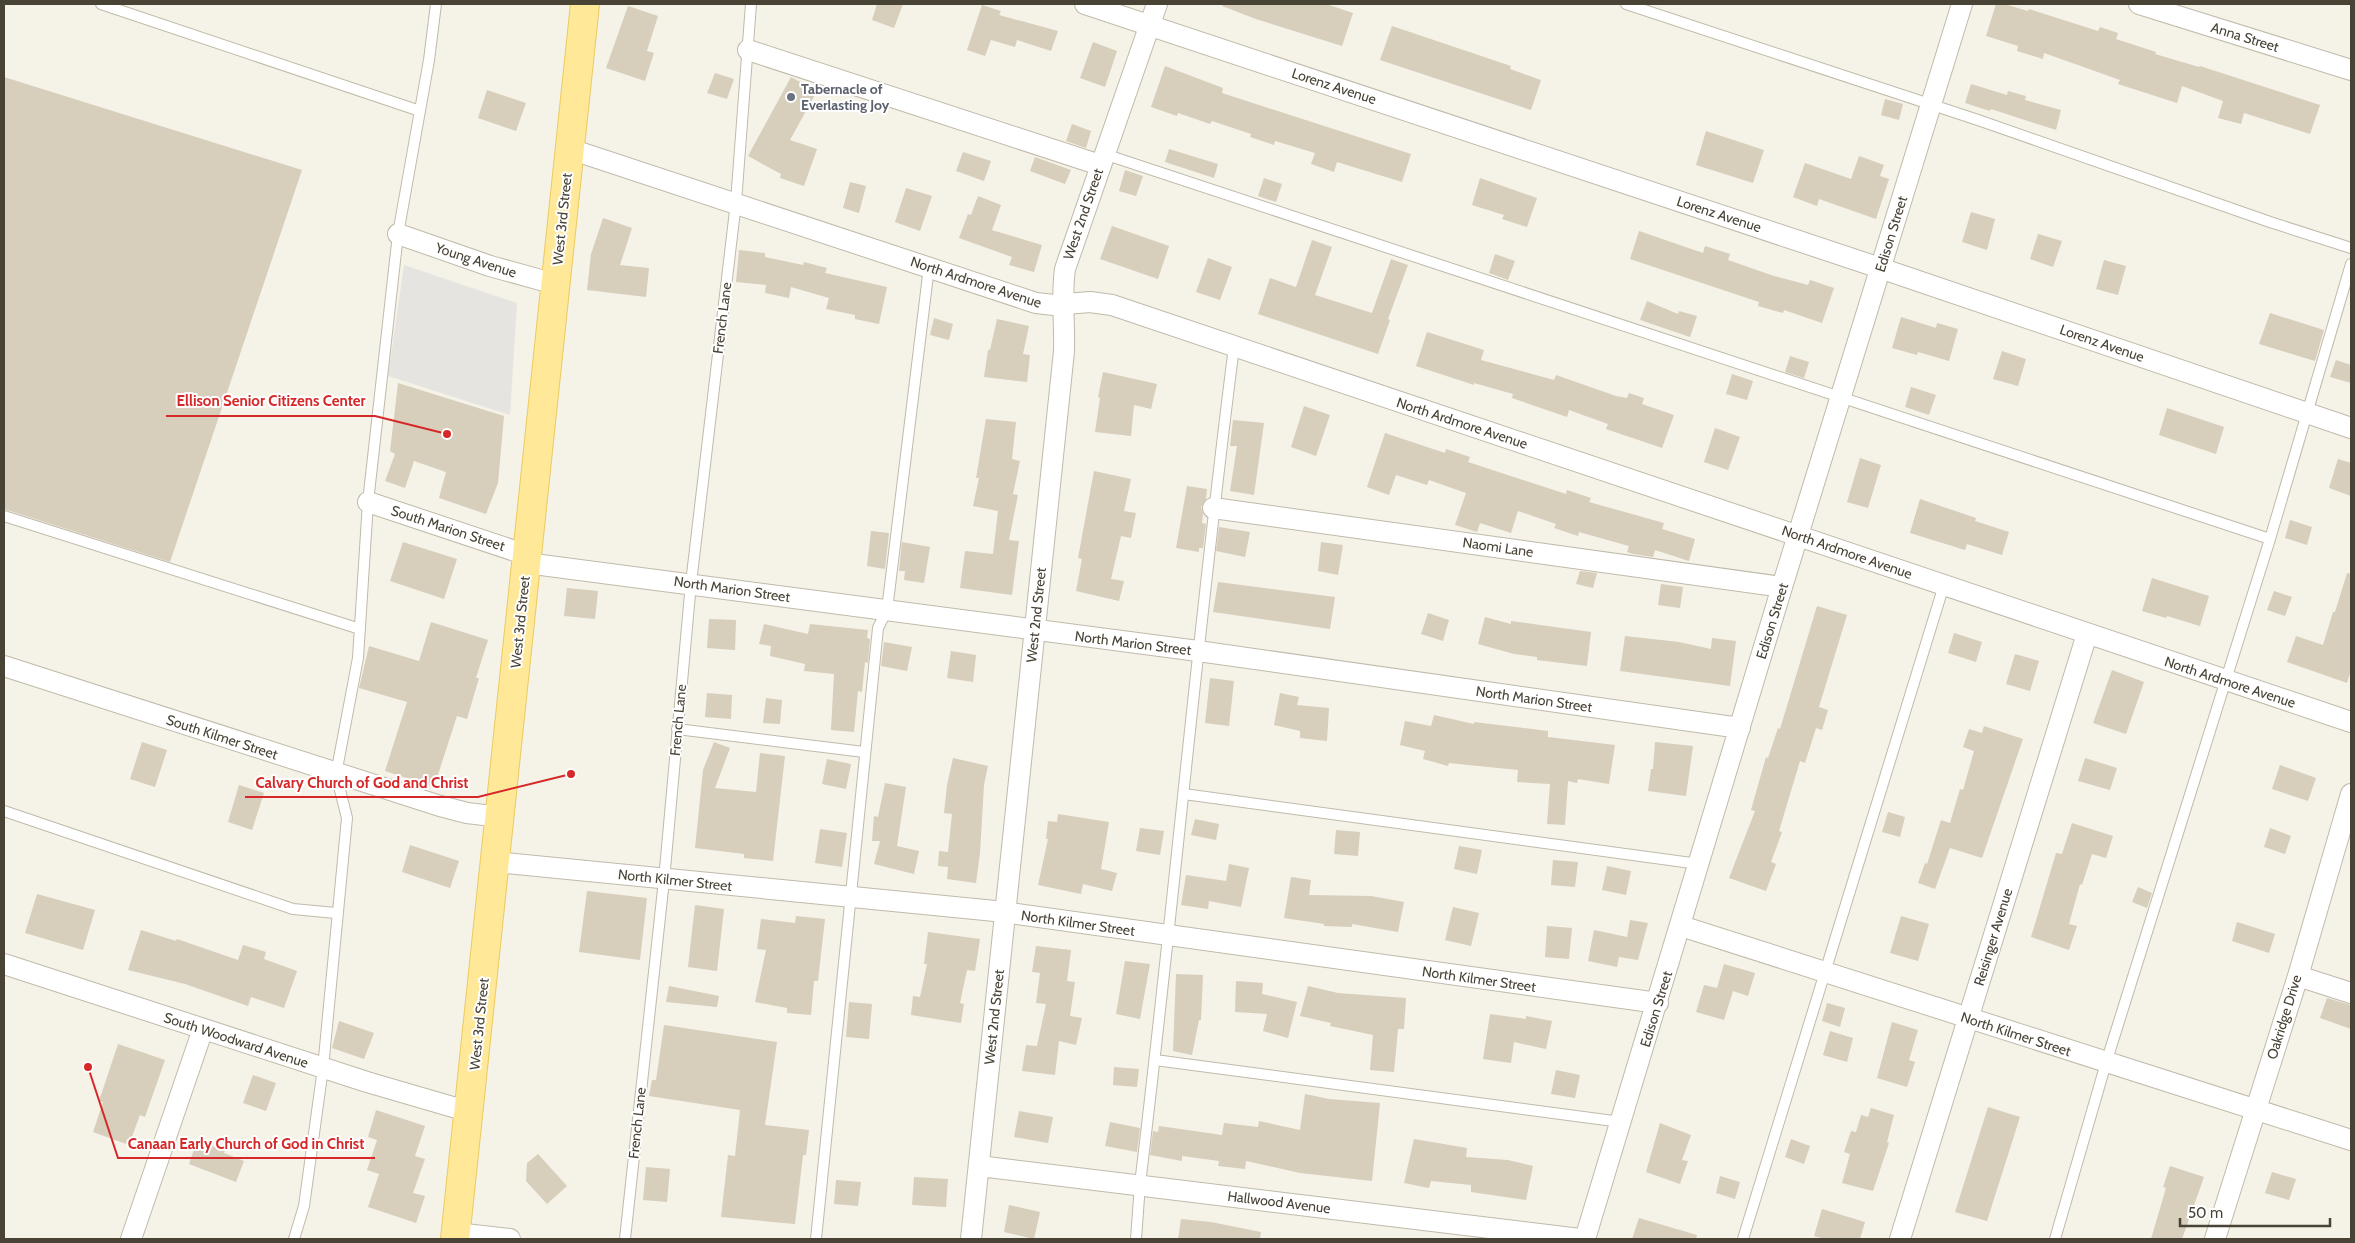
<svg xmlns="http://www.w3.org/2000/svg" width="2355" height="1243" viewBox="0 0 2355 1243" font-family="Cabin,sans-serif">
  <rect width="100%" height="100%" fill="#f5f2e8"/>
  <!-- parking -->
  <path fill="#e6e4e0" d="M404,265l113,38 -7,112 -122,-39z"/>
  <!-- building -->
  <path fill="#d7cebc" d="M877,4h26l-9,24 -22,-8z
    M1223,4h103l27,9 -11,33 -86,-27 -34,-13z
    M1996,4h8l24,7 1,-2 69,22 2,-4 18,6 -2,6 40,13 -1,2 44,13 1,-1 120,39 -10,29 -66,-21 -3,11 -23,-6 5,-17 -41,-15 -5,17 -59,-19 2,-4 -76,-27 -1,6 -26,-8 1,-5 -32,-10z
    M982,5l19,6 -2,4 59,16 -7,20 -34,-11 -2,7 -24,-7 -6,16 -18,-6z
    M628,6l30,10 -11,35 7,2 -9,28 -39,-13z
    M1392,26l119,40 -1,3 31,11 -10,30 -151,-50z
    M1093,42l24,9 -12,36 -25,-9z
    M1165,66l58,22 -1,5 189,61 -9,28 -65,-20 -3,10 -23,-8 4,-11 -40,-12 -1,4 -24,-8 1,-3 -39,-13 -2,3 -32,-11 -1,3 -26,-9z
    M715,73l19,6 -7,20 -20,-6z
    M4,77l298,93 -132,392 -166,-53z
    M791,77l26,14 -27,49 27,9 -13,37 -24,-8 1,-4 -33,-18z
    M1971,84l36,11 1,-4 18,5 -1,4 36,10 -5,20 -65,-21 -1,2 -25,-8z
    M487,90l39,13 -10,28 -38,-13z
    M1885,99l18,5 -4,16 -18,-5z
    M1072,124l19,7 -5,17 -20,-7z
    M1706,131l58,19 -11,33 -57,-18z
    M1169,149l49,15 -4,14 -49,-16z
    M963,152l28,9 -7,20 -28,-10z
    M1859,156l25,9 -4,11 9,3 -13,40 -57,-20 -2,7 -24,-9 12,-34 46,16z
    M1035,157l36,13 -6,14 -35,-13z
    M1125,170l18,6 -7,20 -17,-5z
    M1264,178l18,6 -6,18 -18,-6z
    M1480,178l57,20 -10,29 -25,-8 2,-4 -32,-10z
    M850,182l16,4 -7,27 -16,-5z
    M906,188l26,8 -12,35 -25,-9z
    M978,196l23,9 -9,25 50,15 -8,27 -25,-7 3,-8 -53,-19 9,-24 3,1z
    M1971,212l24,7 -8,31 -25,-8z
    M603,218l29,10 -12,37 29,3 -3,29 -59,-7 4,-36z
    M1112,226l57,20 -11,33 -58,-20z
    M1639,231l64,22 2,-7 25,8 -2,6 46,16 34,9 2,-5 24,8 -12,35 -38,-13 -1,3 -25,-7 1,-4 -129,-43z
    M2038,234l24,7 -9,26 -23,-8z
    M1312,240l20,7 -17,48 57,18 19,-54 17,6 -20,54 2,1 -12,34 -120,-40 12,-36 26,9z
    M739,250l26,3v4l38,8 1,-3 23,6 -2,5 62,14 -8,37 -24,-5v-4l-29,-6 3,-11 -38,-11 -2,11 -24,-5 1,-8 -30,-3z
    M1495,254l20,7 -7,19 -19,-7z
    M1208,258l24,9 -12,33 -24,-8z
    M2104,260l22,6 -8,29 -22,-6z
    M1647,301l31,13 1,-3 18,5 -7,21 -50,-17z
    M2270,313l54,17 -9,31 -56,-17z
    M1901,317l35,11 1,-5 21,6 -9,32 -31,-9 -1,3 -25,-7z
    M934,318l19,6 -4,16 -19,-5z
    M997,319l32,7 -6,28 7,1 -3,27 -43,-5 4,-27h2z
    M1427,332l57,18 -3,10 73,20 2,-5 60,21 11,2 2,-5 15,5 -2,6 32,11 -12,33 -56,-19 2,-5 -39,-14 -2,7 -55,-19 1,-4 -39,-11v2l-58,-19z
    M2002,351l24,8 -8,27 -25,-7z
    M1790,356l19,6 -5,16 -19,-6z
    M2336,360l15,5v18l-21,-6z
    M1103,372l54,12 -6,25 -17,-4 -3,31 -36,-4 5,-34 -2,-1z
    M1732,374l21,7 -6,19 -21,-6z
    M398,383l106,33 -6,67 -12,31 -47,-16 7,-26 -32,-11 -9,27 -20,-7 10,-27 -5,-3z
    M1911,387l25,8 -7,20 -24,-8z
    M1304,406l26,9 -14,41 -25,-9z
    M2167,408l57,19 -8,27 -57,-19z
    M986,419l30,3 -4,37 8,2 -7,33 5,1 -9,45 10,1 -7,54 -52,-7 5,-37 28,3 5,-43 -25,-5 6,-28h-3z
    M1233,420l31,3 -10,72 -24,-4 7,-45h-7z
    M1715,428l25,9 -12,33 -24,-8z
    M1385,433l60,20 1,-4 24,8 -2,5 98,32 1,-4 24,8 -2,4 75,21 -2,6 33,10 -6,22 -34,-11 -2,7 -20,-3 -6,-2 2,-6 -50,-14 -1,4 -24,-8 2,-4 -38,-13 -7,22 -31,-10 -3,9 -22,-7 11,-32 -37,-13 -2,5 -31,-10 -7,20 -22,-8z
    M1860,458l21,7 -13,43 -21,-6z
    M2338,459l13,4v33l-22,-8z
    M1094,471l37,8 -7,32 12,2 -5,25 -10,-2 -10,43 13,2 -5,20 -43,-10 6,-32 -4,-1z
    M1187,486l20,3 -1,10 -5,8 2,7 -1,9 4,1 -3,24h-4v4l-23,-4z
    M1920,499l56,19 -1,3 34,11 -7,23 -35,-11 -2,6 -55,-17z
    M2290,520l22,7 -5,18 -22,-7z
    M1219,527l31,5 -5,25 -29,-6z
    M871,531l18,2 -4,36 -18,-3z
    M403,542l54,17 -13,40 -54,-18z
    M902,542l28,5 -6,36 -20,-3 1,-9h-6z
    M1321,542l22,3 -5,30 -20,-4z
    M1580,571l17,2 -4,15 -17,-4z
    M2347,573l4,1v96l-4,13 -60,-21 9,-26 27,9 10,-33h2z
    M2152,578l57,18 -9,30 -33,-10 -1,2 -24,-7z
    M1218,582l117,15 -5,32 -117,-17z
    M1661,584l22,3 -3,21 -22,-3z
    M567,588l31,3 -3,28 -31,-3z
    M2274,591l18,6 -7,19 -18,-6z
    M1817,606l30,9 -28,92 9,3 -6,20 -6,-2 -11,35 -5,-2 -21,70 3,1 -11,30 5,2 -10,27 -37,-13 26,-67 -4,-1 15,-53 2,1 10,-30 2,1z
    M1428,613l21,7 -6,21 -22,-7z
    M1485,617l26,7v-3l80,11 -4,34 -50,-6v-3l-23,-3 -36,-10z
    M709,619l27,1 -1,30 -28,-2z
    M431,622l57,18 -12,38h3l-12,41 -10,-3 -23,71 -49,-16 22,-69 -48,-14 10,-42 50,15z
    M764,624l44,10 2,-10 58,6 -1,8 3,1 -2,24 -3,-1 -3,30 -4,-1 -4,41 -23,-2 3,-56 -30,-3 1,-7 -35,-8 1,-10 -12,-2z
    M1954,633l28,9 -6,20 -28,-9z
    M1625,636l54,6 32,7 1,-11 24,3 -6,45 -110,-15z
    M884,642l28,5 -5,24 -26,-5z
    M951,651l25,4 -3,27 -26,-4z
    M2015,654l24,7 -9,30 -24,-7z
    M2112,670l32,12 -18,52 -33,-11z
    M1210,678l24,3 -5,45 -24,-3z
    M707,693l25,2 -1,24 -26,-2z
    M1280,693l19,4 -2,8 32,3 -2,33 -27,-3v-7l-26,-6z
    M766,698l16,2 -2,24 -17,-1z
    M1434,715l40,9v-2l74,9v6l67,8 -6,39 -31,-5 -1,4 -9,-2 -3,44 -18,-1 3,-40 -33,-2 1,-12 -69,-7 -1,3 -25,-7 2,-8 -25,-6 5,-24 26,5z
    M1984,726l39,13 -41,119 -32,-10 -15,41 -17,-6 7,-20 2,1 14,-44 9,3 10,-34 3,1 11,-39 -11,-4 6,-18 13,4z
    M142,742l25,8 -12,37 -25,-8z
    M714,742l16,6 -15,40 41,4 4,-39 25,3 -12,105 -29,-3v-4l-49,-6 8,-78z
    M1655,742l38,4 -7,50 -38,-5 3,-22h2z
    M953,758l35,8 -4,19 -4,68 -4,30 -29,-4 1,-12 -10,-1 1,-15 9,1 4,-38 -8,-1 3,-28z
    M2085,758l32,10 -7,22 -32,-9z
    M827,759l24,5 -5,25 -24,-5z
    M2280,765l36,13 -8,23 -36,-12z
    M885,783l21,4 -9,59 22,5 -5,23 -40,-10 6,-23h-8l2,-25 4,1z
    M239,785l25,8 -12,37 -24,-8z
    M1888,812l17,5 -5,20 -18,-5z
    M1058,814l51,8 -8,47 16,4 -5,18 -29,-7 -2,10 -43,-9 10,-46h-2l2,-18 9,1z
    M1195,819l24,5 -3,16 -25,-5z
    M2072,823l41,13 -7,22 -14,-4 -10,31 -2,-1 -11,40 8,2 -8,24 -38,-13 25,-84 6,1z
    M1140,828l24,3 -4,24 -24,-4z
    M2270,828l21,8 -6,18 -21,-7z
    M820,829l27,4 -5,34 -27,-4z
    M1336,830l24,2 -2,24 -24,-2z
    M410,845l49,16 -9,27 -48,-16z
    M1459,846l23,4 -5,24 -23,-5z
    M1553,860l25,2 -3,25 -24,-2z
    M1229,864l20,4 -8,39 -32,-6 -1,8 -27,-4 5,-30 40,6z
    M1607,866l24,5 -5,24 -24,-5z
    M1291,877l20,3 -2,15 62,1 33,6 -6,30 -46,-8v3l-28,-1v-2l-40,-6z
    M2138,887l14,6 -5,15 -15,-6z
    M587,891l60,7 -7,62 -61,-8z
    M37,894l58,16 -12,40 -58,-17z
    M695,905l29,4 -7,62 -29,-4z
    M1453,907l26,6 -8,33 -26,-6z
    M796,916l29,3 -7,62h-4l-3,34 -24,-2v-5l-32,-6 11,-52 -9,-1 4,-30 34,4z
    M1901,916l28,8 -11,37 -28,-8z
    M1630,920l18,3 -10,37 -19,-3 -2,10 -29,-6 6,-31 33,7z
    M2237,922l38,12 -6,19 -37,-12z
    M1547,926l25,2 -3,31 -24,-2z
    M141,930l35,11 1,-2 61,21 5,-15 23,7 -2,7 33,12 -13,37 -33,-11 -3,9 -63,-22 -57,-14z
    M928,932l52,7 -5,32 -8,-1 -7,33 4,1 -3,19 -50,-8 2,-19 7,1 7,-33h-3z
    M1036,946l35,4 -4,31 8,1 -5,34 12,2 -6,27 -17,-4 -4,34 -33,-4 4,-26 11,1 9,-42 -10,-1 4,-30 -8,-1z
    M1125,961l25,3 -10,55 -24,-5z
    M1724,964l31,9 -7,23 -15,-5 -9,29 -28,-8 8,-27 13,3z
    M1176,974l27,1 -2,45h-2l-7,35 -19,-4z
    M1236,981l27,2 -1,11 35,8 -9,36 -25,-7 4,-17 -32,-2z
    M669,986l50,10 -2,11 -51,-5z
    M1308,986l30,7 68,5 -2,31h-6l-4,43 -24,-2 3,-35 -43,-9 1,-3 -31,-7z
    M2327,998l24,7v24l-31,-11z
    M849,1002l23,2 -3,35 -23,-2z
    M1827,1003l18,5 -5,19 -18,-6z
    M1490,1014l36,5v-3l26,5 -6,28 -32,-7 -3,21 -28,-4z
    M339,1021l35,12 -10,26 -32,-11z
    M1892,1022l26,8 -9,30 6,2 -8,25 -30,-9z
    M664,1025l113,17 -12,83 44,5 -3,25h-3l-8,69 -74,-7 7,-62 7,1 5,-46 -91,-14 3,-16h4z
    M1830,1031l23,7 -6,24 -24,-7z
    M118,1044l47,16 -20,57 -5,-2 -11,30 -36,-13 10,-30 -4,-1z
    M1114,1067l25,2 -2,18 -24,-2z
    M1556,1070l24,5 -5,23 -24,-4z
    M253,1075l23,8 -10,28 -23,-8z
    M1305,1094l24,5 51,4 -8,78 -72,-8 -54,-12 -1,8 -27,-3 1,-5 -37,-5v5l-32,-6 3,-24 5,1 1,-6 63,9 2,-12 34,4 1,-6 41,9z
    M1988,1107l32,10 -33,104 -32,-9z
    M1871,1108l23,7 -7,27 2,1 -16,48 -31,-8 8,-29 -6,-2 7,-21 5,1 5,-17 7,2z
    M376,1110l49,16 -10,30 10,3 -12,34 12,3 -9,27 -48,-16 11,-33 -12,-4 10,-30 -9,-3z
    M1019,1111l34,6 -5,26 -34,-6z
    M1110,1122l30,6 -3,24 -32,-6z
    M1660,1123l31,12 -9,25 6,1 -8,23 -34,-12z
    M1414,1139l53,9 -1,9 42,3 25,6 -7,34 -55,-8v-7l-40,-4 -2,7 -25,-5z
    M1791,1139l19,7 -6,18 -19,-7z
    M197,1141l28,9 -1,3 20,8 -8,21 -47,-18z
    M538,1154l29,32 -20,18 -21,-23 1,-18z
    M2170,1166l34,11 -22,62h-31l15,-51 -3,-1z
    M646,1167l24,2 -3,33 -24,-2z
    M2272,1172l24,7 -7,21 -24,-7z
    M1720,1176l20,6 -5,17 -19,-6z
    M914,1177l34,2 -2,28 -34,-2z
    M836,1180l25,2 -3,24 -24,-2z
    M1009,1205l31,7 -6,27 -30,-7z
    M1822,1209l43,13 -5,17h-35l-11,-3z
    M1639,1218l58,17 -1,4h-64z
    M1181,1219l30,3 50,10 -1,7h-82z"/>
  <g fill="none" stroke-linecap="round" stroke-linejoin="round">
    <defs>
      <path id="service" d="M101,4l319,107
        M1626,4l352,116 292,102 81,26
        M1104,154l1166,385
        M4,516l356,113
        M677,729l187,23
        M1184,794l515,70
        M4,811l289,98 43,4
        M1155,1060l466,62
        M294,1239l10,-33 19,-138 24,-250 -11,-44 22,-116 10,-156 30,-268 31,-174 7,-56
        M625,1239l39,-359 27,-297 45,-381 15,-198
        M816,1239l62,-611 9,-18 42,-343
        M1136,1239l4,-55c34,-279 58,-558 94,-837
        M1743,1239l201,-654
        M2055,1239l51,-176 164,-524 81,-275"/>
      <path id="minor" d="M1085,4l795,264 471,160
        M2139,4l212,66
        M748,50l352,115
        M570,149l466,154 18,2 36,-3 22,3 1239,417
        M398,234l92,32 65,18
        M368,502l159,53
        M1213,508l569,79
        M526,563l672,88 542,77
        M4,666l436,140 27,7 34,4
        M496,862l499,49 663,92
        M1681,926l670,214
        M4,964l363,118 103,30
        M2298,976l53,17
        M979,1166l601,73
        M456,1233l54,6
        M131,1239l72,-210
        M971,1239l93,-888c1,-27 -3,-55 1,-82l92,-265
        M1585,1239l197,-652 180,-583
        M1900,1239l187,-605
        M2215,1239l83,-263 53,-182"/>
      <path id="primary" d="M455,1239l130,-1235"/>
    </defs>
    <!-- service casing -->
    <use href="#service" stroke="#c1baaa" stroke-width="12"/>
    <!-- minor casing -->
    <use href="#minor" stroke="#c1baaa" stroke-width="22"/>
    <!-- primary casing -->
    <use href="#primary" stroke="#ecca5f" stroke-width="30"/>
    <!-- service -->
    <use href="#service" stroke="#fff" stroke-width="10"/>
    <!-- minor -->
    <use href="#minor" stroke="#fff" stroke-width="20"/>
    <!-- primary -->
    <use href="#primary" stroke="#ffe897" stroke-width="28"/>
  </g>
  <!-- markers -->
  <circle fill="#6b7280" stroke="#fff" stroke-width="2" cx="791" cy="97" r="5"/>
  <g text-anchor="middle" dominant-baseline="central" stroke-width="4" stroke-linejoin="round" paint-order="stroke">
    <!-- street labels -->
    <g font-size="14" fill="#494336" stroke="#fff">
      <text transform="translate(2245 37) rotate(17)">Anna Street</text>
      <text transform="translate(1334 86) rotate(18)">Lorenz Avenue</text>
      <text transform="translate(1083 214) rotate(-71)">West 2nd Street</text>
      <text transform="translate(1719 214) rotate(18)">Lorenz Avenue</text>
      <text transform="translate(562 219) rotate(-84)">West 3rd Street</text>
      <text transform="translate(1891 234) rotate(-73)">Edison Street</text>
      <text transform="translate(476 260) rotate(18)">Young Avenue</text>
      <text transform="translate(976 282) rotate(18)">North Ardmore Avenue</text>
      <text transform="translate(722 318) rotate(-83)">French Lane</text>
      <text transform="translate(2102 343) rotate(19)">Lorenz Avenue</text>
      <text transform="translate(1462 423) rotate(18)">North Ardmore Avenue</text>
      <text transform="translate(448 528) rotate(18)">South Marion Street</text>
      <text transform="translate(1498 547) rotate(8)">Naomi Lane</text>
      <text transform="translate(1847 552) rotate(19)">North Ardmore Avenue</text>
      <text transform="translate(732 589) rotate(8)">North Marion Street</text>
      <text transform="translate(1036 615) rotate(-84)">West 2nd Street</text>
      <text transform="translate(1772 621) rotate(-73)">Edison Street</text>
      <text transform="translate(520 622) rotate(-84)">West 3rd Street</text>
      <text transform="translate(1133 643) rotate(7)">North Marion Street</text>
      <text transform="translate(2230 682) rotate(18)">North Ardmore Avenue</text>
      <text transform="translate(1534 699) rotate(8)">North Marion Street</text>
      <text transform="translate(678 720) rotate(-85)">French Lane</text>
      <text transform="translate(222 737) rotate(18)">South Kilmer Street</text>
      <text transform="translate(675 880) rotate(6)">North Kilmer Street</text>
      <text transform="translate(1078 923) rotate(8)">North Kilmer Street</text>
      <text transform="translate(1993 937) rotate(-73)">Reisinger Avenue</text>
      <text transform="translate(1479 979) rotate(8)">North Kilmer Street</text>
      <text transform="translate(1656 1009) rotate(-73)">Edison Street</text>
      <text transform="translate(994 1017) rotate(-84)">West 2nd Street</text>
      <text transform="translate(2284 1017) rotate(-73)">Oakridge Drive</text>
      <text transform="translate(479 1024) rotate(-84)">West 3rd Street</text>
      <text transform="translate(2016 1034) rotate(18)">North Kilmer Street</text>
      <text transform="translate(236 1040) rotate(18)">South Woodward Avenue</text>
      <text transform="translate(637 1123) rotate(-84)">French Lane</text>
      <text transform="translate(1279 1202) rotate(7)">Hallwood Avenue</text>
    </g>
    <!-- worship labels -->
    <g font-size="14" font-weight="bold" fill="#5b616d" stroke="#fff" text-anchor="start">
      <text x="801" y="89">Tabernacle of<tspan x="801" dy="16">Everlasting Joy</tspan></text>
    </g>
  </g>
  <!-- callouts -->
  <path fill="none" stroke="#d62828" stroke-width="2" d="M447 434L375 416H166M571 774L478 797H245M88 1067L118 1158H375"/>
  <g fill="#d62828" stroke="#fff" stroke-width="2">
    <circle cx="447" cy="434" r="5"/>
    <circle cx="571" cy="774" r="5"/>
    <circle cx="88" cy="1067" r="5"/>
  </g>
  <g font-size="15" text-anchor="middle" font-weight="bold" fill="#d62828" stroke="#fff" stroke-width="4" stroke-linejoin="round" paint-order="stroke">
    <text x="271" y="406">Ellison Senior Citizens Center</text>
    <text x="362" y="788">Calvary Church of God and Christ</text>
    <text x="246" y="1149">Canaan Early Church of God in Christ</text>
  </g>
  <!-- border -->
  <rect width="2355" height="1243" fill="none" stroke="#494336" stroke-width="10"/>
  <!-- scale -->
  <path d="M2180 1218v8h150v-8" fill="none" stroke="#494336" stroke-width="2.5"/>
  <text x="2188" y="1218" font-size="15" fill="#494336" stroke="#ffffff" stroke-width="4" paint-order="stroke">50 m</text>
</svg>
